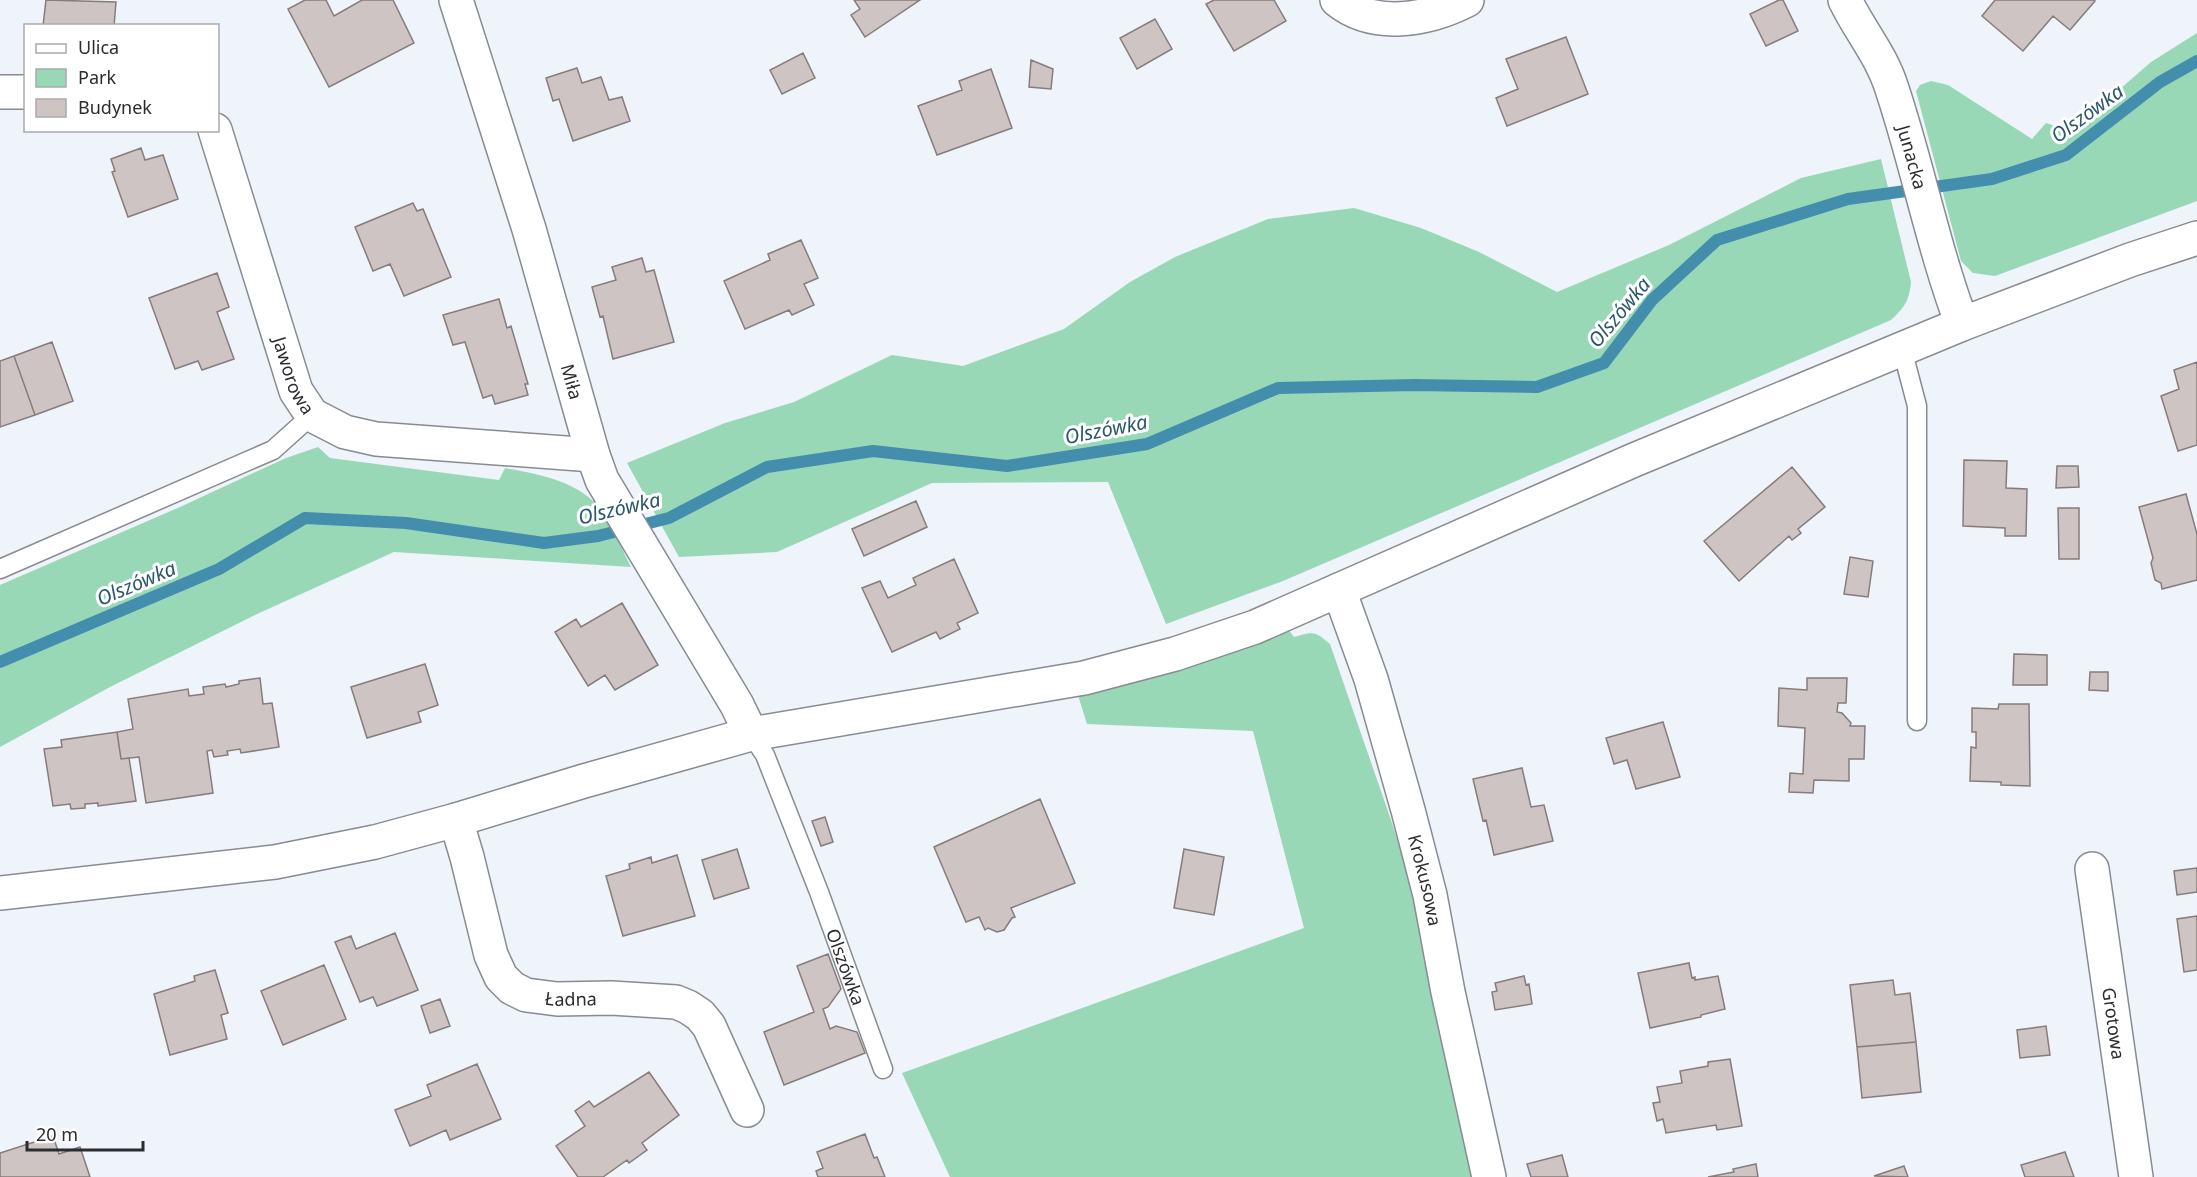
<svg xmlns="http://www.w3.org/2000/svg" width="2197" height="1177" viewBox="0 0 2197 1177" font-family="'Noto Sans',sans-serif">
  <rect width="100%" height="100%" fill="#eff3fa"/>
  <!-- green -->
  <path fill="#98d8b7" d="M2197,33v168l-202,75 -22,-3 -12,-12 -45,-170 4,-6 11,-4 17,4 84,54 14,-16 26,8 79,-69z
    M1881,159l30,123c-2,19 -6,25 -20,38l-608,261 -117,43 -58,-142 -176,1 -155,69 -98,5 -52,-94 98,-40 69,-21 98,-47 71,11 101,-37 66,-47 45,-25 93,-38 86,-11 67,20 58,24 78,40 112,-47 132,-67z
    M318,447l12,11 169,22 6,-12c36,7 75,13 99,45 11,16 18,37 27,54l-237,-15 -137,62 -147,73 -110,60v-162l180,-78 106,-49z
    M1288,629l6,8c20,-6 21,-6 36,7l61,176 25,80 60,277h-526l-48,-104 402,-145 -51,-197 -166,-7 -10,-32z"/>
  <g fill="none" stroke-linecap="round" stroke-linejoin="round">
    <!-- stream -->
    <path stroke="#448ead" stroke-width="12" d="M0,662l219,-93 86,-51 101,5 138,20 54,-7 71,-18 98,-51 106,-16 134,15 140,-22 131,-56 136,-3 123,2 67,-24 48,-63 65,-60 131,-41 144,-20 74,-24 94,-73 37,-21"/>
  </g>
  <!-- building -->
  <path fill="#cec4c3" stroke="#857c7b" stroke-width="1.5" d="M46,0l70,2 -2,24h-71z
    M305,0h21l8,16 28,-16h31l21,43 -85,44 -41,-78z
    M854,0h66l-55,37 -14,-22 9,-6z
    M1214,0h60l12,21 -52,30 -28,-47z
    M1779,0h4l15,31 -32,15 -16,-32z
    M1995,0h99l1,1 -25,29 -17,-14 -30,35 -41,-35z
    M1155,19l17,30 -35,20 -17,-31z
    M1566,37l22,57 -81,32 -11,-28 22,-9 -12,-30z
    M803,53l12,25 -33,16 -12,-24z
    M1031,60l22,9 -2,20 -22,-2z
    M577,68l5,15 19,-6 8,23 13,-3 8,24 -57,20 -14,-42 -6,2 -7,-23z
    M991,69l21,59 -75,27 -19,-49 44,-16 -3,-9z
    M141,148l4,12 18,-5 15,44 -50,18 -16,-45 3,-1 -4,-12z
    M413,203l4,8 6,-2 28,68 -47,19 -14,-32 -17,7 -18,-44z
    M801,240l17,38 -14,6 10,21 -22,10 -3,-5 -44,19 -21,-48 46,-21 -2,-6z
    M642,258l4,14 8,-2 20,72 -61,17 -10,-43 -3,1 -8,-30 24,-7 -4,-13z
    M217,273l12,34 -12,5 17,47 -32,11 -4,-9 -23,8 -26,-71z
    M499,299l8,29 4,-2 17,58h-3l3,11 -33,9 -3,-9 -9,3 -18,-56 -12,3 -10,-30z
    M52,342l21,59 -38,14 -21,-59z
    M14,356l21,59 -35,12v-66z
    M2197,362v83l-19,6 -17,-55 18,-7 -5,-19z
    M1964,460l43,1 -1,27 21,1 -1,47h-21v-8l-42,-2z
    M2057,466h21l1,21 -23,1z
    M1792,467l33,40 -27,22 3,4 -9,7 -3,-4 -50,45 -35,-40z
    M2186,494l11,40v46l-35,9 -1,-6 -6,-3 -4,-17 2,-5 -14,-51z
    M916,501l11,26 -63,29 -12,-27z
    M2058,508h21v51h-20z
    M1850,557l23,4 -5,36 -24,-3z
    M954,559l24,54 -21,10 3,6 -20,10 -4,-7 -44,20 -30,-64 18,-7 8,17 28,-13 -3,-7z
    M622,603l36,62 -43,25 -10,-15 -17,11 -33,-54 21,-13 5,8z
    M2014,654l33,1v30h-34z
    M425,664l13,41 -20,7 3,10 -54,16 -16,-51z
    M2090,672h18v19l-19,-1z
    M260,678l3,26 9,-1 7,44 -38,6 -1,-4 -13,2 1,4 -14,2 -2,-7 -5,1 6,42 -67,10 -7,-46 -18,2 -4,-27 16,-3 -5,-30 60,-10 1,7 15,-2 -1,-7 22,-3 1,3 13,-3v-3z
    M1807,678h40l-1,25h-8l-1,9 5,1 9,10 -1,3h15l-1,33h-15v22l-35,-1 -1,13 -24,-1 1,-19 13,1 2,-46 -27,-2 1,-38 28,2z
    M1999,704h30l1,82 -29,-1v-3l-31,-1 1,-34 5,1v-16h-4v-24l26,1z
    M1663,722l17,55 -44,12 -9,-29 -13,4 -8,-26z
    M117,732l4,27 8,-1 7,43 -38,5v-3l-13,1v4l-14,1 -1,-5 -17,2 -9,-57 18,-2 -1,-7z
    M1522,768l9,39 13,-2 9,36 -59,14 -8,-35 -3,1 -10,-42z
    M1040,799l35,84 -64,25 4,9 -3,1 -8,12 -7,2 -9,-4 -3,2 -6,-13 -13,5 -32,-75z
    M825,817l8,25 -12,4 -9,-25z
    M737,849l12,39 -35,11 -12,-39z
    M1184,849l40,8 -10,58 -40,-7z
    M677,855l18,61 -72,20 -17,-60 24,-7 -1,-5 22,-7 1,6z
    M2197,868v24l-20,3 -3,-24z
    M2197,916v54l-13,2 -7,-53z
    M395,933l23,57 -41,16 -4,-9 -13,5 -25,-60 16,-6 5,13z
    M828,954l13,35 -13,18 -5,2 7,20 6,-3 21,6 8,21 -81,32 -20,-53 50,-20 -17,-46z
    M1689,963l3,15 3,-1v3l23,-4 7,33 -24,6v2l-51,11 -12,-55z
    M324,965l22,54 -63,26 -22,-54z
    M215,970l13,43 -7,2 6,24 -57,16 -16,-61 41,-13 -1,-5z
    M1524,976l2,9 3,-1 3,20 -37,6 -3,-18 5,-1 -2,-8z
    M1893,980l2,15 15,-2 6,49 -59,5 -7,-62z
    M440,999l10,27 -20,7 -9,-27z
    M2046,1026l4,29 -30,3 -3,-28z
    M1916,1042l5,50 -59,6 -5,-51z
    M1730,1059l12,67 -25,4 -1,-5 -50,8 -3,-14 -6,2 -4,-18 7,-1 -3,-15 25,-4 -2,-12 28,-5v-4z
    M477,1064l24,55 -51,21 -4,-10 -36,16 -15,-36 36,-14 -4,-11z
    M649,1072l30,43 -37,28 5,7 -18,13 -2,-3 -24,17h-25l-22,-31 29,-20 -10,-15 14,-10 5,6z
    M865,1134l9,24 3,-1 8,20h-67l-2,-6 7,-3 -6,-16z
    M53,1136l6,18 21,-7 10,30h-90v-24z
    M2065,1152l9,25h-49l-4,-12z
    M1562,1155l6,22h-37l-4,-13z
    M1756,1164l2,13h-50l26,-5 -1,-3z
    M1904,1166l4,11 -34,-1z"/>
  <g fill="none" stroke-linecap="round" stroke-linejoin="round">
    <defs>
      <g id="service">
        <path d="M1902,349l15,57v315"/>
        <path d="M0,569l273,-119 39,-35"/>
        <path id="s1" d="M751,734l14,21 54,137 64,177"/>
      </g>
      <g id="minor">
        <path id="s2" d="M456,0l73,229 64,226 9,25 135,225 14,29"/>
        <path d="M1337,0c37,30 91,20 130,0"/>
        <path id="s3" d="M1845,0c15,31 37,56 47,89 26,78 41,158 70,235"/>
        <path d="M0,92h26"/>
        <path id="s4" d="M215,130l81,261 16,24 33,17 31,7 217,16"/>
        <path id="s5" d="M1339,590l32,89 37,131 22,85 18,97 41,185"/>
        <path id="s6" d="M456,820l11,37 24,98 10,22 11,11 14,7 31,4 54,-1 65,4 12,5 12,8 9,11 38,84"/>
        <path id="s7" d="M2092,869l44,308"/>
        <path d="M0,893l275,-31 100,-20 81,-22 128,-39 167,-47 333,-56 91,-24 80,-27 379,-167 328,-136 168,-64 67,-22"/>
      </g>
    </defs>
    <!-- service casing -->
    <use href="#service" stroke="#878b92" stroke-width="21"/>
    <!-- minor casing -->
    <use href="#minor" stroke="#878b92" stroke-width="36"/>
    <!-- service -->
    <use href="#service" stroke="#fff" stroke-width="18"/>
    <!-- minor -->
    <use href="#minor" stroke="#fff" stroke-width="33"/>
  </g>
  <g text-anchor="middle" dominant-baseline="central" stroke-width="6" stroke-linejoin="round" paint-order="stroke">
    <!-- street labels -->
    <g font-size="18" fill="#2b2c2f" stroke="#fff">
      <text stroke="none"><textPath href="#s3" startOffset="172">Junacka</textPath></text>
      <text stroke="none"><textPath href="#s4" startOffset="258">Jaworowa</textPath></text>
      <text stroke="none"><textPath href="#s2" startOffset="399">Miła</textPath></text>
      <text stroke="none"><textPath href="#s5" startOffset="303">Krokusowa</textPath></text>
      <text stroke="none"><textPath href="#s1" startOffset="252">Olszówka</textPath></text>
      <text stroke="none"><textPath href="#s6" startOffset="240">Ładna</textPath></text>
      <text stroke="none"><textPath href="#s7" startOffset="156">Grotowa</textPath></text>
    </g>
    <!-- water labels -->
    <g font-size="20" font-style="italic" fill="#2b576a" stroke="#fff">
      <text transform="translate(2087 113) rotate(-36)">Olszówka</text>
      <text transform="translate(1619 312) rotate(-50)">Olszówka</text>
      <text transform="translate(1106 429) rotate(-11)">Olszówka</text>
      <text transform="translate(619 508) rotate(-13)">Olszówka</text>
      <text transform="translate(136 583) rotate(-23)">Olszówka</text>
    </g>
  </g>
  <!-- legend -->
  <rect x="24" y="24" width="195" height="108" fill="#ffffff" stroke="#aaabac" stroke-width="1.5"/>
  <rect x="36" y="44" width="30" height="9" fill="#ffffff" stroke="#aaabac" stroke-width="1.5"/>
  <text x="78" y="54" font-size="18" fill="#2b2c2f">Ulica</text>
  <rect x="36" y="69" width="30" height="18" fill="#98d8b7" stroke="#aaabac" stroke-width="1.5"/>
  <text x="78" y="84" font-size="18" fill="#2b2c2f">Park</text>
  <rect x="36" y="99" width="30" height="18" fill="#cec4c3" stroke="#aaabac" stroke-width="1.5"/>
  <text x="78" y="114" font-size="18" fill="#2b2c2f">Budynek</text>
  <!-- scale -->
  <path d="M27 1141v9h116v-9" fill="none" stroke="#2b2c2f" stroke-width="3"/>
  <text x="36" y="1141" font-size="18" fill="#2b2c2f" stroke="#ffffff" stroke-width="4.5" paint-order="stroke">20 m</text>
</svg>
